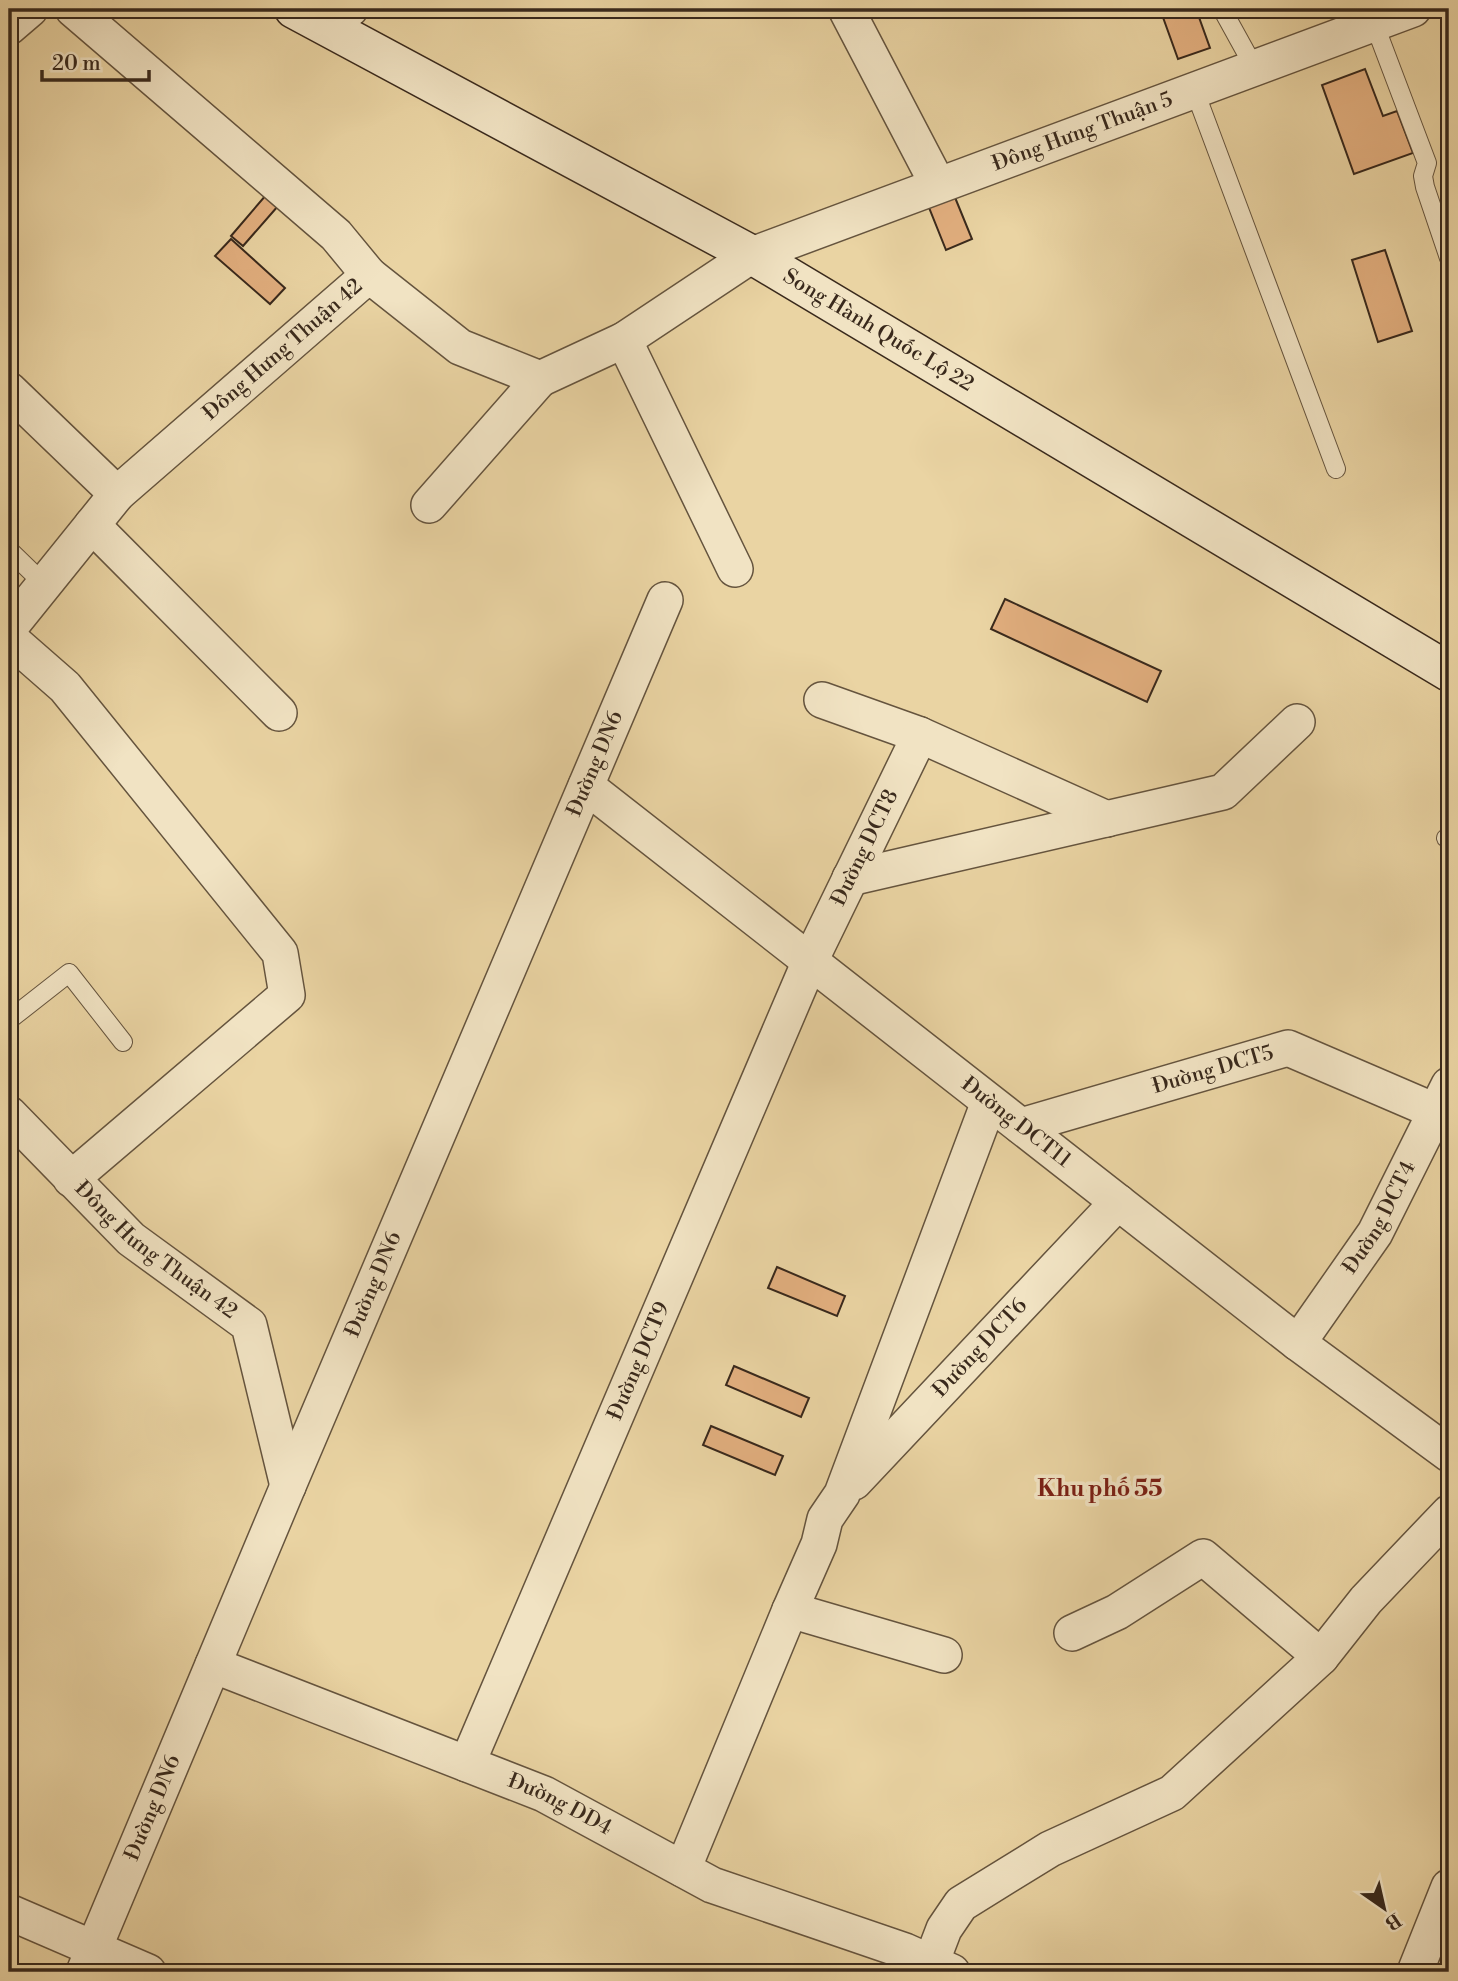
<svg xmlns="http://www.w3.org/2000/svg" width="1458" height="1981" viewBox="0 0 1458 1981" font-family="'Libre Bodoni',serif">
  <rect width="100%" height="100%" fill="#ead4a3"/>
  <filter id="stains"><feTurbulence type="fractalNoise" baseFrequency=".00286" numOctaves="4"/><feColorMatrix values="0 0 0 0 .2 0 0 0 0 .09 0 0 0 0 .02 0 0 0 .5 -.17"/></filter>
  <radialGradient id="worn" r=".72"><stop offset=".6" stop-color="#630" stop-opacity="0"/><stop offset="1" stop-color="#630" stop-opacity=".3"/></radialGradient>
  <!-- building -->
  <path fill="#e2af7f" stroke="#39291c" stroke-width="2" d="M1160,9h36l14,39 -32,11z
    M1365,69l18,47 14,-5 16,42 -59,21 -32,-89z
    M266,195l12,11 -35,40 -12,-10z
    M954,195l18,44 -26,11 -18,-45z
    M231,239l54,49 -15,16 -55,-48z
    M1385,250l27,81 -34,11 -26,-82z
    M1005,599l156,72 -14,31 -156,-73z
    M777,1267l68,29 -8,20 -69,-28z
    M734,1366l75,32 -8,19 -75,-32z
    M711,1426l72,30 -8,19 -72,-30z"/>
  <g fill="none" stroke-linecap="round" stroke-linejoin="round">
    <defs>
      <path id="lane" d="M1222,9l32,58
        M1374,23l53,140 -4,13 2,11 24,71
        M1194,89l142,380
        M9,550l35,34
        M1446,838l3,2
        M9,1020l60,-47 54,69"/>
      <g id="street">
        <path d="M73,9l263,226 33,40"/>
        <path d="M846,9l92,176"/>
        <path d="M322,24l28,-15"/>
        <path d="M9,27l21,-18"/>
        <path d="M624,340l111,229"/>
        <path d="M9,390l108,104"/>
        <path d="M429,505l111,-126"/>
        <path d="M92,525l187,188"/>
        <path id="s1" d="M9,628l108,-134 252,-219 91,72 80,32 84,-39 128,-85 661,-246"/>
        <path d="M9,638l56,49 215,266 7,42 -216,184"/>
        <path d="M822,700l98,35 187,84"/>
        <path id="s2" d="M586,786l712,557 151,111"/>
        <path d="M850,878l373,-86 74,-70"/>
        <path id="s3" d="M9,1114l122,125 118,86 39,161"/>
        <path id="s4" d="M1021,1126l267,-78 149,64"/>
        <path id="s5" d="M1298,1343l77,-110 74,-148"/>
        <path id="s6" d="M854,1482l264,-280"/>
        <path d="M1072,1633l45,-21 86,-55 118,100 45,-57 83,-87"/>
        <path d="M944,1655l-154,-45 29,-66 6,-25 17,-25 147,-392"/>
        <path id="s7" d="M213,1665l331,129 168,91 193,66 47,21"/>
        <path id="s8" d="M467,1764l343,-803 110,-226"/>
        <path d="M683,1869l107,-259"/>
        <path d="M9,1912l139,60"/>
        <path d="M931,1963l13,-34 17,-25 89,-55 122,-56 149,-136"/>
        <path id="s9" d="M84,1972l204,-486 377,-886"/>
        <path d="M1415,1972l34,-85"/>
      </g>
      <g id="secondary">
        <path id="s10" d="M294,9l458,246 697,417"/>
      </g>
    </defs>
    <!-- lane casing -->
    <use href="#lane" stroke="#65543e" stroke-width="20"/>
    <!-- street casing -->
    <use href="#street" stroke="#65543e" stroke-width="38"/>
    <!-- secondary casing -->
    <use href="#secondary" stroke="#39291c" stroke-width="41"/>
    <!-- lane -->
    <use href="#lane" stroke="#f1e3c3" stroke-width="18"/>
    <!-- street -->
    <use href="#street" stroke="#f1e3c3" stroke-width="35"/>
    <!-- secondary -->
    <use href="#secondary" stroke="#f1e3c3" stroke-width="38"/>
  </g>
  <g text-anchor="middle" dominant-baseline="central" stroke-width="7" stroke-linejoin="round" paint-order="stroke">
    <!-- street labels -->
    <g font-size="21" fill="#39291c" stroke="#f1e3c3">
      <text stroke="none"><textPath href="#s1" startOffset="1307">Đông Hưng Thuận 5</textPath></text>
      <text stroke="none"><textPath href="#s10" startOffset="667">Song Hành Quốc Lộ 22</textPath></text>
      <text stroke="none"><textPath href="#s1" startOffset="392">Đông Hưng Thuận 42</textPath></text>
      <text stroke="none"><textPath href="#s9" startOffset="1312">Đường DN6</textPath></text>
      <text stroke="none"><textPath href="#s8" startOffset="999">Đường DCT8</textPath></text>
      <text stroke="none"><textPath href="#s4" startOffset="200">Đường DCT5</textPath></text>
      <text stroke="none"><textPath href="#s2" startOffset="546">Đường DCT11</textPath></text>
      <text stroke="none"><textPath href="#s5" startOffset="150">Đường DCT4</textPath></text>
      <text stroke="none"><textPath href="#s3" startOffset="201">Đông Hưng Thuận 42</textPath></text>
      <text stroke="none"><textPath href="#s9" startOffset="746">Đường DN6</textPath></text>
      <text stroke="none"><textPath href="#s6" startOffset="184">Đường DCT6</textPath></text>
      <text stroke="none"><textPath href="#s8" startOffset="438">Đường DCT9</textPath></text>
      <text stroke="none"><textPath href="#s7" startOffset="374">Đường DD4</textPath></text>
      <text stroke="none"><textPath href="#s9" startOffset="178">Đường DN6</textPath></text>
    </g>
    <!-- neighbourhood labels -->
    <g font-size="23" font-weight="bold" fill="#7a1f14" stroke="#f1e3c3">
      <text x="1100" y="1489">Khu phố 55</text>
    </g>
  </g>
  <!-- margin -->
  <rect width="1458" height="1981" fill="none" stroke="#ead4a3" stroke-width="35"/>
  <rect x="10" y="10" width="1437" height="1960" fill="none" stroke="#39291c" stroke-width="3.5"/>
  <rect x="18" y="18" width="1423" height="1946" fill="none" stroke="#39291c" stroke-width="2"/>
  <!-- north arrow -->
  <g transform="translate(1384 1908) rotate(146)" stroke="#f1e3c3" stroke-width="5" paint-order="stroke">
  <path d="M0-5L12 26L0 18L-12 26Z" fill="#39291c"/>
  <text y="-10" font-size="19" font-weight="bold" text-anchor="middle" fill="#39291c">B</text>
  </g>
  <!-- scale -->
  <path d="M42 70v10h107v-10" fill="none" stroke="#39291c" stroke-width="3.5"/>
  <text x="52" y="70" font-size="21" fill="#39291c" stroke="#f1e3c3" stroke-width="5" paint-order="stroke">20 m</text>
  <rect width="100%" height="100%" filter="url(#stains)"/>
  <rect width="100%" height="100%" fill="url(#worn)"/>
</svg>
